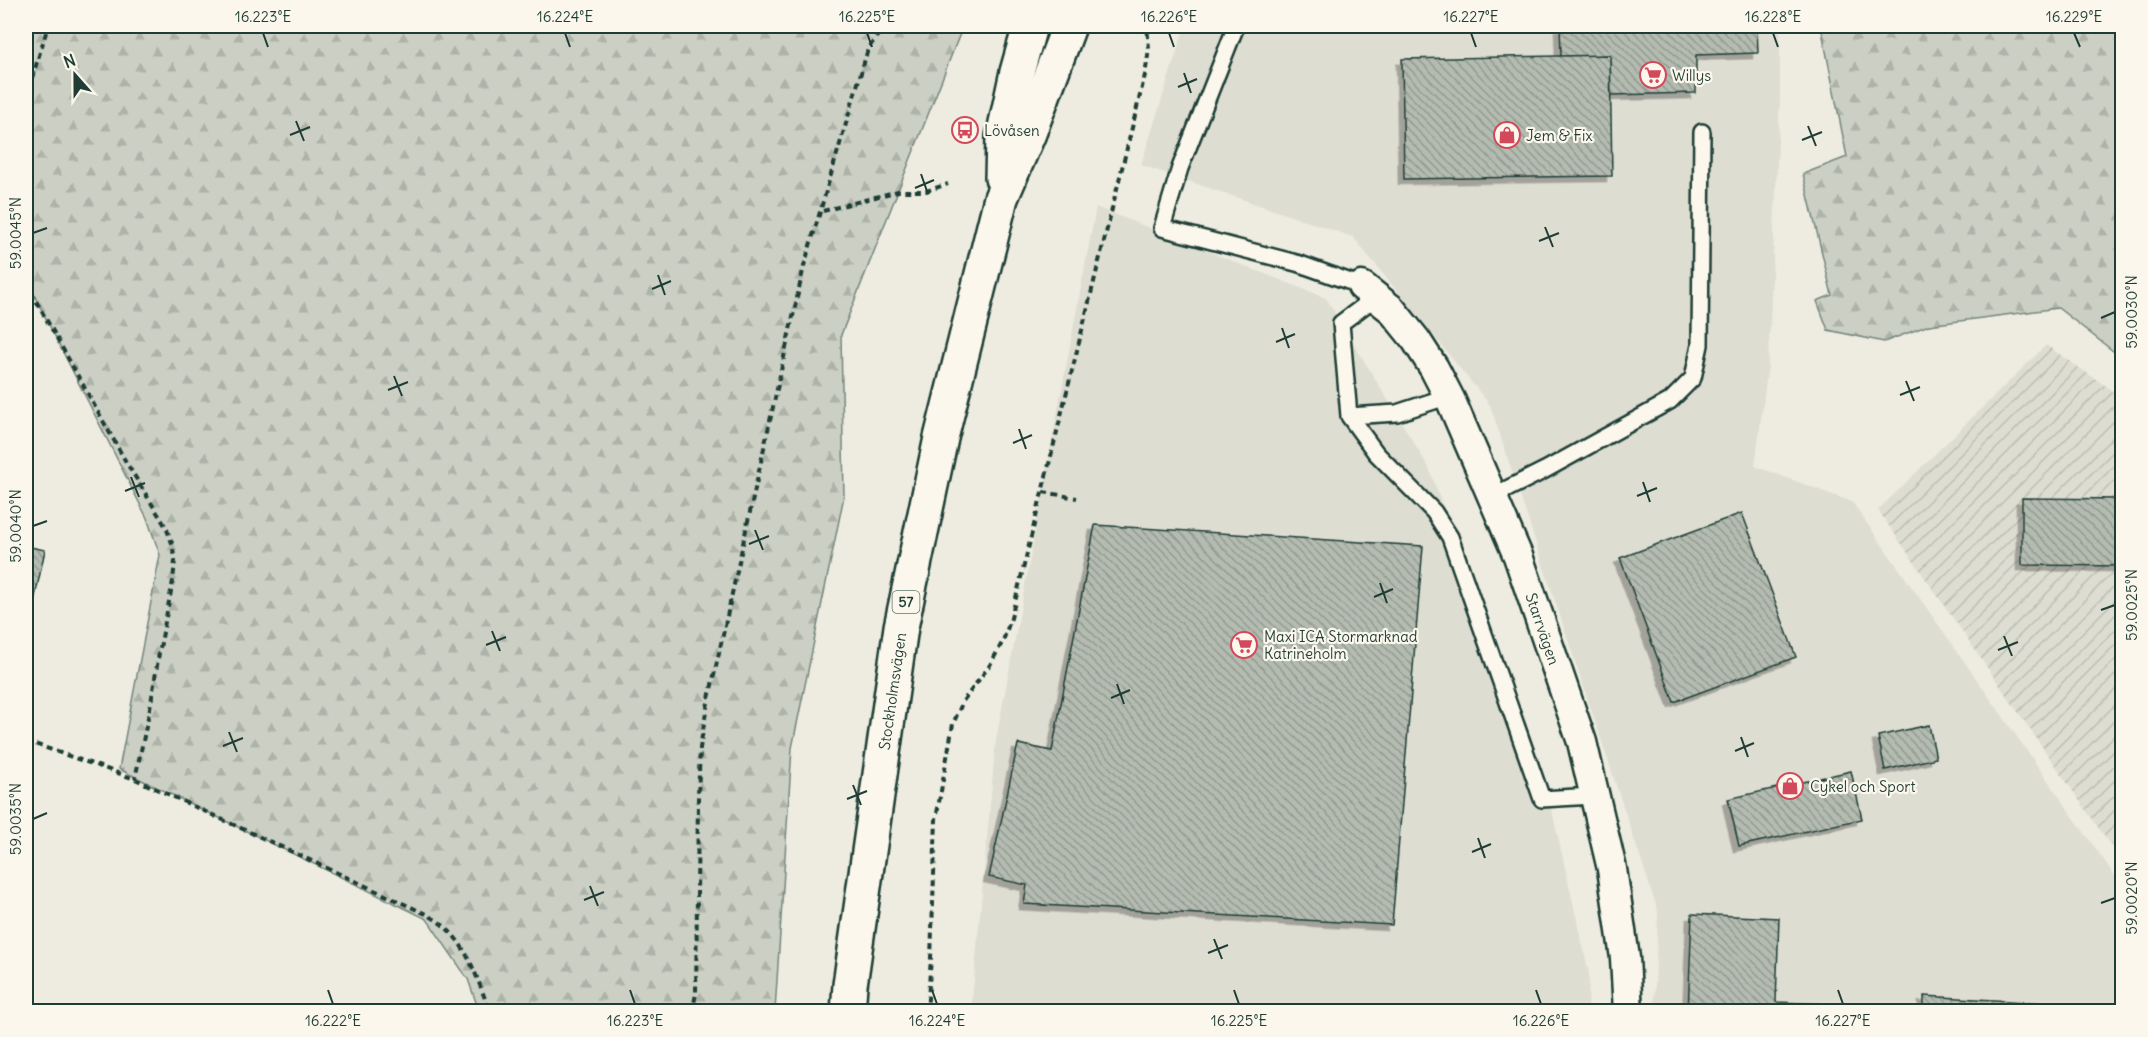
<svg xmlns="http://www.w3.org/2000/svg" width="2148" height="1037" viewBox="0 0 2148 1037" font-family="Delius,sans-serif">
  <defs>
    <pattern id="industrial-furrows" width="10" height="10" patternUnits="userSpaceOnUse" patternTransform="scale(1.5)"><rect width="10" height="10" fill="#ddddd2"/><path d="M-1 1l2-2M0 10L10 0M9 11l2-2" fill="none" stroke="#bdbfb5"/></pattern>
    <pattern id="forest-firs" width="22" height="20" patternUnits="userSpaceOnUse" patternTransform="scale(1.5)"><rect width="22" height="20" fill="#cbcfc4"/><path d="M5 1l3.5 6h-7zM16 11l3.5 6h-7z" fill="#aeb3a9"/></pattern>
    <pattern id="building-back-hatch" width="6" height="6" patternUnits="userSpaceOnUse" patternTransform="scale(1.5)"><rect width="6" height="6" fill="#b4bbb0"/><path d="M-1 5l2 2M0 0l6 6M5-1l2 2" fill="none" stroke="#929990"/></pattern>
    <filter id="shadow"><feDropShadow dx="-5.5" dy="5.5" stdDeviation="0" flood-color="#0004"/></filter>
  </defs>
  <rect width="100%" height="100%" fill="#eeece1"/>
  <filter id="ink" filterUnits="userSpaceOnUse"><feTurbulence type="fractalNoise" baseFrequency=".0167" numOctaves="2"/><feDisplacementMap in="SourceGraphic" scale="12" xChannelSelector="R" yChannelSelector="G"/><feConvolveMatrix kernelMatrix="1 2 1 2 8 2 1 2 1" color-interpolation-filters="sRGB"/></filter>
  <g filter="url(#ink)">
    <!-- built -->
    <path fill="#ddddd2" d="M1185,26h595v72l-12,268 -13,100 97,36 270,384v125h-468l4,-100 -168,-506 -137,-168 -212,-72z
      M1096,207l230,91 103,170 124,347 36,158 -1,38 -617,1 25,-272z"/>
    <!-- industrial -->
    <path fill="url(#industrial-furrows)" d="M2046,345l76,52v465l-244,-352z"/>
    <!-- forest -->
    <path fill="url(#forest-firs)" stroke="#75867c" stroke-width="1.5" d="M26,26h937l-122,309 3,161 -52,252 -17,263h-296l-11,-32 -41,-60 -308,-150 41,-214 -13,-37 -121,-239z
      M1821,26h301v332l-64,-50 -129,17 -45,17 -56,-12 -11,-29 15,-6 -29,-121 44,-17z"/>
    <!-- building -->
    <path fill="url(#building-back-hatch)" stroke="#1f3d34" stroke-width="1.5" filter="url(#shadow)" d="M1560,26h197l1,27 -62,2v38l-85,2 -1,-40 -49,1z
      M1610,55l2,121 -208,3 -2,-120z
      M2022,498l100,1v67l-100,-1z
      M1742,513l54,144 -122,45 -54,-144z
      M1095,525l328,21 -31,379 -368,-21 3,-19 -38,-8 29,-133 34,7z
      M26,546l19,4 -19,89z
      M1929,725l7,33 -51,12 -7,-34z
      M1851,771l11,48 -123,27 -11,-47z
      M1692,914l87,4 -3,84 52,2v8h-140z
      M1924,996l122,7 -1,9h-121z"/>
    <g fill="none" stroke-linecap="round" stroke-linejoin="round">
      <defs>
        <path id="service" d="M1236,26l-56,142 -18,60 138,36 62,22
          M1376,297l-35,26 8,93 27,37 58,59 16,25 92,262 51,-3
          M1349,416l48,-3 52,-17
          M1493,496l52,-26 125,-69 23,-23 7,-33 2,-213"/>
        <g id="minor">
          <path id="s1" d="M1362,286l29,23 25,31 18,28 17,33 67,155 64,186 30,127 13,89 3,54"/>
        </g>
        <g id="primary">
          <path d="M1002,178l1,-41 14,-65 13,-46"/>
          <path id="s2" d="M848,1012l2,-27 51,-358 40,-189 60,-240 28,-65 40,-107"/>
        </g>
      </defs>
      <!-- service casing -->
      <use href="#service" stroke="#1f3d34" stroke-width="20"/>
      <!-- minor casing -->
      <use href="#minor" stroke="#1f3d34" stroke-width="33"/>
      <!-- primary casing -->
      <use href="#primary" stroke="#1f3d34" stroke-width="38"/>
      <!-- path -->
      <path stroke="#1f3d34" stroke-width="4" stroke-dasharray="6 4.5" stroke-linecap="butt" d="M26,98l22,-72
        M823,211l75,-20h28l22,-7
        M26,283l100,179 40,65 6,16 3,18 -2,20 -14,72 -8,50 -16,76
        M1043,492l34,6
        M26,741l109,38 291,135c7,4 14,8 20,14 23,20 33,56 44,84
        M692,1012l4,-18 2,-196 2,-50 6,-36 98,-446 64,-217 16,-23
        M927,1012l4,-54 5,-139 17,-95 10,-23 27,-36 13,-24 8,-23 134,-543 4,-26 -2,-23"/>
      <!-- service -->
      <use href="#service" stroke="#fbf7ec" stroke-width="15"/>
      <!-- minor -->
      <use href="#minor" stroke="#fbf7ec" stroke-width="28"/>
      <!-- primary -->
      <use href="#primary" stroke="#fbf7ec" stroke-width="33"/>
    </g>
  </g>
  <!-- ticks -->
  <path fill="none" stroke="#1f3d34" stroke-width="2" d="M263,33l5,14M565,33l5,14M867,33l5,14M1169,33l5,14M1471,33l5,14M1773,33l5,14M2074,33l6,14M1184,73l7,20M1178,87l19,-8M296,121l8,20M1808,126l8,20M290,135l20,-8M1802,140l20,-8M921,174l7,20M915,188l19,-8M1545,227l8,20M33,233l14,-5M1539,241l20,-8M658,275l7,20M652,289l19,-8M2101,318l14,-6M1282,328l7,20M1276,342l19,-8M394,376l8,20M1906,381l8,20M388,390l20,-8M1900,395l20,-8M1019,429l7,20M1013,443l19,-8M131,477l8,20M1643,482l7,20M125,491l20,-8M1637,496l20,-8M33,526l14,-5M755,530l8,20M749,544l20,-8M1380,583l7,20M1374,597l19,-8M2101,610l14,-5M492,631l8,20M2004,636l8,20M486,645l20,-8M1998,650l20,-8M1117,684l7,20M1111,698l19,-8M229,732l8,20M1741,737l7,20M223,746l20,-8M1735,751l19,-8M853,785l8,20M847,799l20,-8M33,819l14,-6M1478,838l7,20M1472,852l19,-8M590,886l8,20M584,900l20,-8M2101,903l14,-5M1214,939l8,20M1208,953l20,-8M328,990l5,14M630,990l5,14M932,990l5,14M1234,990l5,14M1536,990l5,14M1838,990l5,14"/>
  <!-- icons -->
  <defs>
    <symbol id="supermarket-ring" viewBox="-11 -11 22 22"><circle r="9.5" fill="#fbf7ec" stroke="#d1495b" stroke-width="1.5"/><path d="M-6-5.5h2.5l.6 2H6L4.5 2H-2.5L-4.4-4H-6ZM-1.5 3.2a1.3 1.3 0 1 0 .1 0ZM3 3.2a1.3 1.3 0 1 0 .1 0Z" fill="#d1495b"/></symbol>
    <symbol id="bus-ring" viewBox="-11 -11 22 22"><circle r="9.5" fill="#fbf7ec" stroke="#d1495b" stroke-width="1.5"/><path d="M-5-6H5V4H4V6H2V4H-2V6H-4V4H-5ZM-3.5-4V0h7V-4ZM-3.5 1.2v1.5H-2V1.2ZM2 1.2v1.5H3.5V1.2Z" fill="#d1495b"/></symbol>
    <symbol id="shop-ring" viewBox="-11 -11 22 22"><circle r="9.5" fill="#fbf7ec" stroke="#d1495b" stroke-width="1.5"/><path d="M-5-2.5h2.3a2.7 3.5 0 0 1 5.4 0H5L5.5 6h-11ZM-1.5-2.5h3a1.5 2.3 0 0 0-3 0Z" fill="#d1495b"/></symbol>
  </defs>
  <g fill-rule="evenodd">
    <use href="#supermarket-ring" x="1638" y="60" width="30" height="30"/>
    <use href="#bus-ring" x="950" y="115" width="30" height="30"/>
    <use href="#shop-ring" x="1492" y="120" width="30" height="30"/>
    <use href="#supermarket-ring" x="1229" y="630" width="30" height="30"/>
    <use href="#shop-ring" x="1775" y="771" width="30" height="30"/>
  </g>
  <g text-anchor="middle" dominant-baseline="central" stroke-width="4.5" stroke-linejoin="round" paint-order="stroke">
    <!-- shield labels -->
    <rect fill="#fbf7ec" stroke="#61756b" stroke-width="1.5" x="892.5" y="591" width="27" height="22" rx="4.5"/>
    <g font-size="14" font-weight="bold" fill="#1f3d34">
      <text x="906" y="602">57</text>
    </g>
    <!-- poi labels -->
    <g font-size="15" fill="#1f3d34" stroke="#fbf7ec" text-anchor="start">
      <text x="1672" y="75">Willys</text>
      <text x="984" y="130">Lövåsen</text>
      <text x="1526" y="135">Jem &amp; Fix</text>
      <text x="1264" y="636">Maxi ICA Stormarknad<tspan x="1264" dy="17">Katrineholm</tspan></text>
      <text x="1810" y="786">Cykel och Sport</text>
    </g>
    <!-- street labels -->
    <g font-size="15" fill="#1f3d34" stroke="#fbf7ec">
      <text stroke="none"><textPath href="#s1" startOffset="393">Starrvägen</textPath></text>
      <text stroke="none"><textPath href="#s2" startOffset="324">Stockholmsvägen</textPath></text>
    </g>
  </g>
  <!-- margin -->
  <rect width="2148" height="1037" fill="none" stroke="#fbf7ec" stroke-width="66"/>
  <!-- north arrow -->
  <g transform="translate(75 75) rotate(339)" stroke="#fbf7ec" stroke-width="4.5" paint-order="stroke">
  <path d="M0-4.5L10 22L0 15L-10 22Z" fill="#1f3d34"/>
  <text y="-9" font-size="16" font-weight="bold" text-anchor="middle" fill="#1f3d34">N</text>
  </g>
  <rect x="33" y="33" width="2082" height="971" fill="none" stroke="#1f3d34" stroke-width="2"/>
  <g font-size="15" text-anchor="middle" fill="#1f3d34">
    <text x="263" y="22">16.223°E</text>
    <text x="565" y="22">16.224°E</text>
    <text x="867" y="22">16.225°E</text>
    <text x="1169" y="22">16.226°E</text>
    <text x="1471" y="22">16.227°E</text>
    <text x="1773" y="22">16.228°E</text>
    <text x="2074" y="22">16.229°E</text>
    <text transform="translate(16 233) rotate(-90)" y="5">59.0045°N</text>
    <text transform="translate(2132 312) rotate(-90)" y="5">59.0030°N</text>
    <text transform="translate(16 526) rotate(-90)" y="5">59.0040°N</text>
    <text transform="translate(2132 605) rotate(-90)" y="5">59.0025°N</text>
    <text transform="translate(16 819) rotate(-90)" y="5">59.0035°N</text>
    <text transform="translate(2132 898) rotate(-90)" y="5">59.0020°N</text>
    <text x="333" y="1026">16.222°E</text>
    <text x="635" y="1026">16.223°E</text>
    <text x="937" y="1026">16.224°E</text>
    <text x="1239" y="1026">16.225°E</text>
    <text x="1541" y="1026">16.226°E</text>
    <text x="1843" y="1026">16.227°E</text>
  </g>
</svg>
